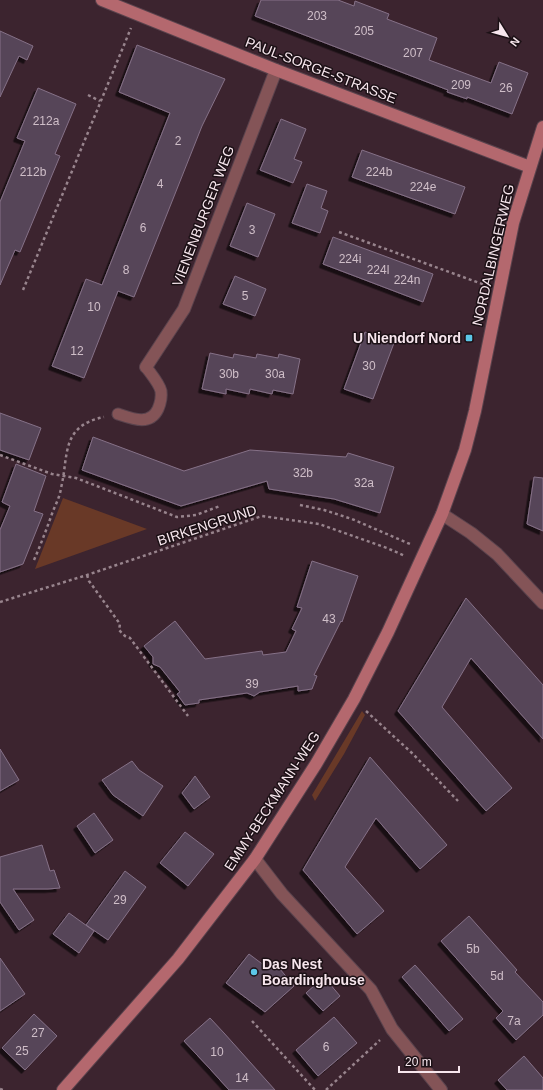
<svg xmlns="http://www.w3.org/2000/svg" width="543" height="1090" viewBox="0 0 543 1090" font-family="Helvetica,sans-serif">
  <defs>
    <filter id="shadow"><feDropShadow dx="-3.5" dy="3.5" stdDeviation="0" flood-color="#0009"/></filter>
  </defs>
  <rect width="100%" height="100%" fill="#3c242f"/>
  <!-- green -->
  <path fill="#693927" d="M63,498l84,31 -112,40z
    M362,711l3,4 -21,39 -29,47 -3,-6z"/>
  <!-- building -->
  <path fill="#574559" stroke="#857187" filter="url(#shadow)" d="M261,0h77l16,6 1,-5 34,13 -2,5 50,19 -8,22 62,23 8,-21 29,11 -16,41 -45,-17v2l-20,-7 1,-2 -193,-74z
    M0,31l33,15 -6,14 -8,-4 -19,41z
    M137,45l88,34 -23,47 -68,171 -16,-6 -34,87 -32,-12 34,-87 16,6 68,-172 -51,-21z
    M38,88l38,16 -21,50 5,2 -40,96 -5,-2 -15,35v-83l25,-61 -8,-3z
    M281,119l25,10 -12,30 8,3 -9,21 -33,-13z
    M362,150l103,37 -10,27 -103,-37z
    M307,184l20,7 -6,17 7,3 -8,22 -28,-10z
    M247,203l28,11 -17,43 -28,-11z
    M333,237l100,37 -10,28 -100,-38z
    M235,276l31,13 -11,27 -32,-12z
    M365,332l29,11 -21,56 -29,-10z
    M210,353l23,5 1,-4 22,4 1,-4 21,4 1,-4 21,5 -7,35 -20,-4 -1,4 -22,-5 -1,5 -23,-5v5l-24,-5z
    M0,413l41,15 -12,32 -29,-10z
    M93,437l91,34 66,-21 96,7 2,-4 46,14 -14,46 -46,-14 -65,-10 -2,-8 -86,25 -99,-36z
    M16,464l30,12 -12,35 9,3 -20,50 -23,8v-42l10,-24 -8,-4z
    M534,477l9,1v53l-16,-7z
    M312,561l46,15 -16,46 -1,-1 -27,54 3,1 -5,13 -14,2v-5l-38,6 -6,4 -7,-3 -48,7v3l-14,2 -8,-11 3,-2 -20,-25 -7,-3v-7l-9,-11 31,-25 30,38 57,-8 1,4 23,-3 10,-21 -4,-2 10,-21 -5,-1z
    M466,598l77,87v54l-72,-81 -29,49 70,81 -26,23 -88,-100z
    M0,749l19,31 -19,11z
    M370,757l77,88 -27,24 -44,-51 -31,49 39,44 -27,23 -54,-64z
    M132,761l7,9 24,16 -20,30 -30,-21 -11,-15z
    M195,776l15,21 -16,12 -12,-16z
    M94,813l19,27 -18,13 -18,-27z
    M185,832l29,22 -26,32 -28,-23z
    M42,845l8,26 4,-1 6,18 -12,1h-35l21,31 -15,10 -19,-28v-45z
    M125,871l21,16 -38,53 -22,-15z
    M69,913l25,18 -15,22 -26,-19z
    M469,916l48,54 -2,2 28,30v13l-27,25 -20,-22 7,-7 -62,-70z
    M249,954l20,15 6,-6 19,23 -29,26 -39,-29z
    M0,958l25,36 -25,17z
    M415,965l48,54 -14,12 -47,-54z
    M324,977l16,19 -17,15 -17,-18z
    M34,1014l23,22 -32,34 -23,-22z
    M334,1017l23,26 -39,33 -22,-26z
    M210,1018l14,15 51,57h-46l-18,-20 -27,-29z
    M524,1056l19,22v12h-36l-9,-10z"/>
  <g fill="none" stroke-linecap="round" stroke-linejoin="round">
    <defs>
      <path id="lane" d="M118,414c15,5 32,12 40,-5 3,-7 4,-11 3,-18 -2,-8 -10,-17 -15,-24"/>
      <path id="street" d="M146,367l38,-58 92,-239
        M442,514l29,19 26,21 46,49
        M255,859l27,35 89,96 21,39 49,61"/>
      <path id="secondary" d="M102,0l174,70 254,97
        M63,1090l115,-131 77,-100 61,-95 38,-65 34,-67 54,-118 23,-64 10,-39 38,-188 30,-96"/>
    </defs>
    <!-- lane casing -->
    <use href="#lane" stroke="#5a434d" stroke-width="13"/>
    <!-- street casing -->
    <use href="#street" stroke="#5a434d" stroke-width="14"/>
    <!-- secondary casing -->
    <use href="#secondary" stroke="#5a434d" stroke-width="14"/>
    <!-- path -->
    <path stroke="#98848d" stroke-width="2.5" stroke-dasharray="3 3" stroke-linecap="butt" d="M88,95l12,6
      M339,232l146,53
      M23,290l108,-262
      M0,455l52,19 24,4 101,39 19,-2 24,-9
      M300,505l24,5 28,9 58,25
      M34,560c7,-16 13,-32 19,-49 3,-7 7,-15 8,-23 8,-32 -1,-62 43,-71
      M87,575l2,6 31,43 -1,6 6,6 5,2 58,78
      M0,602l87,-27 175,-59 57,8 68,24 18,8
      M366,711l47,43 45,47
      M252,1021l63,69
      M0,1089l3,1
      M326,1090l54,-50"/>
    <!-- lane -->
    <use href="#lane" stroke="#845457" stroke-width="11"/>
    <!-- street -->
    <use href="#street" stroke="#845457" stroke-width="12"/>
    <!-- secondary -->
    <use href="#secondary" stroke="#b4686e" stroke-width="12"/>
  </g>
  <!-- markers -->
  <g fill="#5cc7e8" stroke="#1c1116" stroke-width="1.5">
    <rect x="465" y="334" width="8" height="8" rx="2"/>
    <circle cx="254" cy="972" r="4"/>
  </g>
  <g text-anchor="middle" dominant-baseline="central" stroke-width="3" stroke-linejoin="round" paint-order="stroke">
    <!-- number labels -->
    <g font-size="12" fill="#cfbec8">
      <text x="317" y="16">203</text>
      <text x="364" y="31">205</text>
      <text x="413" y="53">207</text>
      <text x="461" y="85">209</text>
      <text x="506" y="88">26</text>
      <text x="46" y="121">212a</text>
      <text x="178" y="141">2</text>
      <text x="33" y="172">212b</text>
      <text x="379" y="172">224b</text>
      <text x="160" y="184">4</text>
      <text x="423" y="187">224e</text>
      <text x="143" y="228">6</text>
      <text x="252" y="230">3</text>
      <text x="350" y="259">224i</text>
      <text x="126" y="270">8</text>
      <text x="378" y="270">224l</text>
      <text x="407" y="280">224n</text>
      <text x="245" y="296">5</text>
      <text x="94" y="307">10</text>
      <text x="77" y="351">12</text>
      <text x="369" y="366">30</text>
      <text x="229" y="374">30b</text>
      <text x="275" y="374">30a</text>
      <text x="303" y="473">32b</text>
      <text x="364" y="483">32a</text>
      <text x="329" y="619">43</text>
      <text x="252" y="684">39</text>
      <text x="120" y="900">29</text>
      <text x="473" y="949">5b</text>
      <text x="497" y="976">5d</text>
      <text x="514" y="1021">7a</text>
      <text x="38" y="1033">27</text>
      <text x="326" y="1047">6</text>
      <text x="22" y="1051">25</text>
      <text x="217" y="1052">10</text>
      <text x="242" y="1078">14</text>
    </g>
    <!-- street labels -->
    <g font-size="14" fill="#f7e6ed" stroke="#1c1116">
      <text transform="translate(321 70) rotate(21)">PAUL-SORGE-STRASSE</text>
      <text transform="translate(203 216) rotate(-69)">VIENENBURGER WEG</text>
      <text transform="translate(493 255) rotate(-77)">NORDALBINGERWEG</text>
      <text transform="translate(207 525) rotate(-18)">BIRKENGRUND</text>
      <text transform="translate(272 801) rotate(-57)">EMMY-BECKMANN-WEG</text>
    </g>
    <!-- poi labels -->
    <g font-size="14" font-weight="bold" fill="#f7e6ed" stroke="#1c1116" text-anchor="end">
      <text x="461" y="338">U Niendorf Nord</text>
      <text x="262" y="964" text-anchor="start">Das Nest<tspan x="262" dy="16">Boardinghouse</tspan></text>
    </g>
  </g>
  <!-- north arrow -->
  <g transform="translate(507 36) rotate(127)" stroke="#1c1116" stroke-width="3" paint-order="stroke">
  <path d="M0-3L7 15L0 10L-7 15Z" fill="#f7e6ed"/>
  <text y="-6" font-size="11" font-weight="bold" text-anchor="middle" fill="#f7e6ed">N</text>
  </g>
  <!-- scale -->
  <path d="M399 1066v6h60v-6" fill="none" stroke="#f7e6ed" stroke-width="2"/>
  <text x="405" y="1066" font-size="12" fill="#f7e6ed" stroke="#1c1116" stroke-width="3" paint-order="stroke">20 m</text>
</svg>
